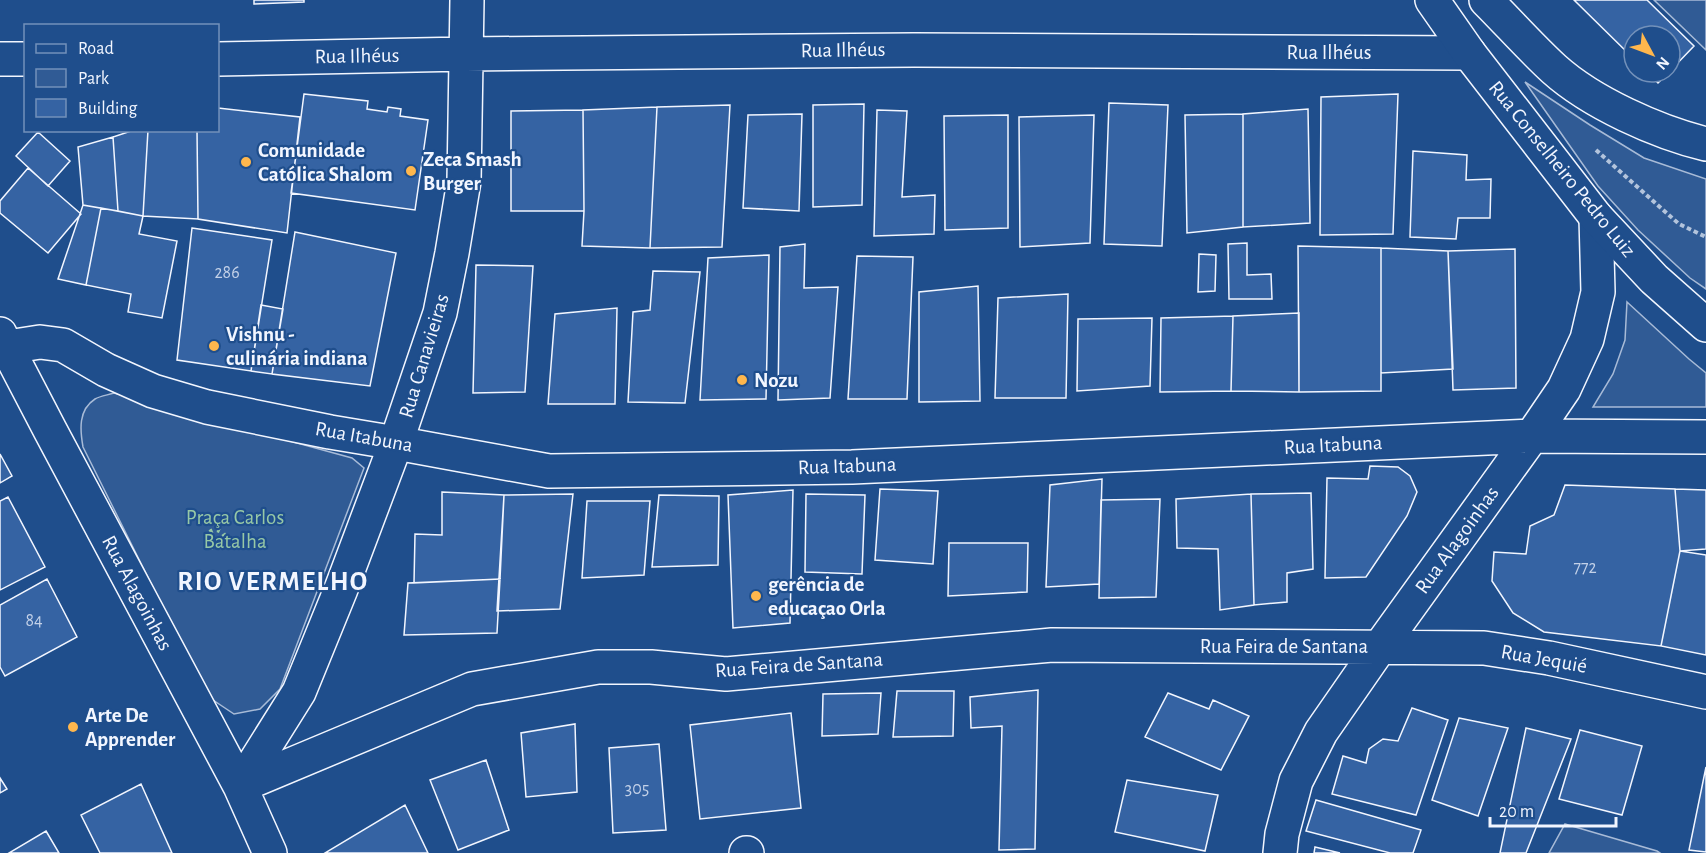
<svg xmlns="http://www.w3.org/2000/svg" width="1706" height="853" viewBox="0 0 1706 853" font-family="'Alegreya Sans',sans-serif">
  <rect width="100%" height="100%" fill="#1f4e8c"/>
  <!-- green -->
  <path fill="#305b95" stroke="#a8bbd7" stroke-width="1.5" d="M1654,0h52v50z
    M1525,82l65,43 54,33 62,21v110l-16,-11 -52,-48 -40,-44z
    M1627,302l62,57 17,14v34h-113l20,-33 12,-34z
    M114,393l238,65 12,10 -84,221 -20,20 -26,5 -21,-14 -15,-22 -115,-231c-3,-17 -5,-37 12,-48 5,-3 13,-4 19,-6z
    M1565,824l92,27 3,2h-111z"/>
  <!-- building -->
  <path fill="#3563a3" stroke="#f2f6ff" stroke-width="1.5" d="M254,0h50v2l-50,2z
    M1574,0h73l47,46 -24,25v-35h-36v23z
    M1647,72h22l-11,11z
    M304,94l64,7 -1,8 20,3 1,-5 13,2 -1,7 28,4 -13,90 -124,-17z
    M1398,94l-5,140 -73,1 1,-138z
    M1109,103l59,2 -6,141 -58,-2z
    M864,104l-2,101 -49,2v-102z
    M730,105l-8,142 -72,1 7,-141z
    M657,107l-7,141 -68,-2 2,-35 -1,-101z
    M218,108l82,9 -13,116 -89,-14 -1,-89h21z
    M1308,109l2,114 -67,4v-113z
    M583,110l1,101h-73v-100z
    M877,110l30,1 -5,86 33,-2 -1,39 -60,2z
    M802,114l-3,97 -56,-3 5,-93z
    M1243,114v113l-56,6 -2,-118z
    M1008,115v113l-63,2 -1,-114z
    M1094,115l-4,128 -70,4 -1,-130z
    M134,130h14l-5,86 -25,-5 -5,-74z
    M148,130h49l1,89 -55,-3z
    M38,132l32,29 -22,25 -32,-30z
    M113,137l5,74 -35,-6 -5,-58z
    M1413,151l54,4 -1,25 25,-1 -1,39h-32l-2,21 -46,-2z
    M28,168l53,46 -33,39 -48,-40v-12z
    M83,205l18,3 -15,77 -28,-6z
    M101,208l42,8 -4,18 38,7 -15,77 -34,-6 3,-18 -45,-9z
    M192,228l80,12 -21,131 -74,-11z
    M295,232l101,21 -26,133 -98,-12z
    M1247,243v32l24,-1 1,25h-43l-1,-55z
    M805,244l-1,44 34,-1 -8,111 -52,2 2,-153z
    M1298,246l83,2v143l-82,1z
    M1381,248l67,3 5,118 -72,4z
    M1515,249l1,139 -63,2 -5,-139z
    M1199,254l17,1 -1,36 -17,1z
    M769,255l-3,144 -66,1 8,-142z
    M857,256l56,1 -6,142h-59z
    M476,265l57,1 -8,126 -52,1z
    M653,271l47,1 -15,131 -57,-1 5,-90 17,-2z
    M978,286l2,115 -61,1v-110z
    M1068,294l-2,104h-71l3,-100z
    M261,305l22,4 -11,65 -21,-3z
    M617,308l-2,96h-67l7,-90z
    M1299,313v79l-68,-1 2,-75z
    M1233,316l-2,75 -71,1 1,-74z
    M1152,318l-2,68 -73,5 1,-72z
    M0,454l12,22 -12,7z
    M1370,466l28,1 12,9 7,16 -10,24 -41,61 -41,1 2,-100 41,1z
    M1102,479l-3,105 -53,3 4,-102z
    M1565,485l110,4 5,62 -19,95 -117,-14 -31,-19 -21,-32 2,-29 32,2 4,-28 24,-11z
    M880,489l58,2 -5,73 -58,-4z
    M1675,489l31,1v59l-26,2z
    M793,490l-3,133 -57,5 -5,-133z
    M442,492l62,3 -4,84 -86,4 1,-49 27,1z
    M1311,493l2,76 -26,4v29l-33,3 -3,-111z
    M573,494l-13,115 -63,2 7,-116z
    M806,494l59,1 -3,79 -57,-2z
    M1251,494l3,111 -34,5 -2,-61 -41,-1 -1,-49z
    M659,495l60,1 -1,69 -66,2z
    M8,497l37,70 -45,23v-89z
    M1160,499l-4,98 -57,1 2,-98z
    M587,501h63l-6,74 -62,3z
    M949,543h79l-1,49 -79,4z
    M1680,551l26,4v100l-45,-9z
    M47,579l30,58 -72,39 -5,-9v-62z
    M500,579l-3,54 -93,2 4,-52z
    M1038,690l-3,159 -36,1 3,-124 -31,2 -1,-31z
    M897,691h57l-1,45 -60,1z
    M881,693l-3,41 -56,2 1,-42z
    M1168,693l41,16 4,-9 36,16 -28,54 -76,-33z
    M1412,708l36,12 -32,95 -84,-21 11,-38 23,7 3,-14 14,-10 15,2z
    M791,713l10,95 -101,11 -10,-94z
    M1459,718l49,10 -30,88 -46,-16z
    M575,724l2,68 -51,5 -5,-64z
    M1526,728l45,11 -45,114h-26z
    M1580,730l62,16 -20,69 -63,-16z
    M659,744l7,86 -53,3 -4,-85z
    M486,760l23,70 -51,20 -28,-70z
    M1706,767v85l-17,-2z
    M0,778l7,11 -7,4z
    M1127,780l91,15 -13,56 -90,-19z
    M141,784l31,69h-72l-19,-38z
    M1316,800l105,30 -8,23h-23l-84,-22z
    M405,805l23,48h-103z
    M46,831l13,22h-50z
    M1315,847l25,6h-26z"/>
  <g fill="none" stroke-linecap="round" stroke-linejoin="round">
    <defs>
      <path id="street" d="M0,59h26
        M218,59l248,-5 448,-4 555,3
        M0,334l50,96 190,356 30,67
        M8,347l32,-5 23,3 43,25 47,21 54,16 123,25 66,11 153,28 303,-4 680,-31 174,1
        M240,786l232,-97 126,-22h53l75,7 326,-29 432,3 65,10 157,34
        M240,786l59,-94 42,-103 55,-146 44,-130 12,-60 12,-72 3,-181
        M746,853h1
        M1280,853l2,-19 14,-53 25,-49 59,-85 152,-211 32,-47 23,-50 11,-47 -2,-75"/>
      <path id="secondary" d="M1432,0l37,53 127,164 58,62 52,46
        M1486,0c23,23 44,47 68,69 38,34 103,63 152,75"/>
    </defs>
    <!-- street casing -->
    <use href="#street" stroke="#f2f6ff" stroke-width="36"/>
    <!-- secondary casing -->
    <use href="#secondary" stroke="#f2f6ff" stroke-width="36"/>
    <!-- path -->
    <path stroke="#b3c4dc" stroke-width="4" stroke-dasharray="4.5 3" stroke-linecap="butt" d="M1596,150l83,74 27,13"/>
    <!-- street -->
    <use href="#street" stroke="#1f4e8c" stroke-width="33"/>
    <!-- secondary -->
    <use href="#secondary" stroke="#1f4e8c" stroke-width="33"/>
    <!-- hedge -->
    <path stroke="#97c8a6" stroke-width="4.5" stroke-dasharray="3 4.5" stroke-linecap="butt" d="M207 539a9 9 0 1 1 18 0a9 9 0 1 1-18 0Z"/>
  </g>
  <!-- markers -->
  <g fill="#ffb74d" stroke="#1f4e8c" stroke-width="2">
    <circle cx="246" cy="162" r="6"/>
    <circle cx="411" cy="171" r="6"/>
    <circle cx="214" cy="346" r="6"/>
    <circle cx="742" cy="380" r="6"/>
    <circle cx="756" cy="596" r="6"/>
    <circle cx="73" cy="727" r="6"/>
  </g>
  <g text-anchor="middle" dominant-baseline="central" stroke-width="4.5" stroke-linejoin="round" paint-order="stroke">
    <!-- number labels -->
    <g font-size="18" fill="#c3d1e8">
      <text x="227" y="273">286</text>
      <text x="1585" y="568">772</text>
      <text x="34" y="621">84</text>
      <text x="637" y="789">305</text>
    </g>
    <!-- street labels -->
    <g font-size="21" fill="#f2f6ff" stroke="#1f4e8c">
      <text transform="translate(843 50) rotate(-1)">Rua Ilhéus</text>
      <text x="1329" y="52">Rua Ilhéus</text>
      <text transform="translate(357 56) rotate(-1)">Rua Ilhéus</text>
      <text transform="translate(1562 169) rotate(51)">Rua Conselheiro Pedro Luiz</text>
      <text transform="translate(424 356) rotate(-73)">Rua Canavieiras</text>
      <text transform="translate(364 437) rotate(10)">Rua Itabuna</text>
      <text transform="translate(1333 445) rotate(-3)">Rua Itabuna</text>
      <text transform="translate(847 466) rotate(-2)">Rua Itabuna</text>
      <text transform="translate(1457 540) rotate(-54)">Rua Alagoinhas</text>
      <text transform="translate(137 593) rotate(62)">Rua Alagoinhas</text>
      <text x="1284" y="646">Rua Feira de Santana</text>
      <text transform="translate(1544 659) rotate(10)">Rua Jequié</text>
      <text transform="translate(799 665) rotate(-4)">Rua Feira de Santana</text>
    </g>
    <!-- poi labels -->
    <g font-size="21" font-weight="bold" fill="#f2f6ff" stroke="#1f4e8c" text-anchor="start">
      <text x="258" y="150">Comunidade<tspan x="258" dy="24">Católica Shalom</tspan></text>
      <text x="423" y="159">Zeca Smash<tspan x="423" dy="24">Burger</tspan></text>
      <text x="226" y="334">Vishnu -<tspan x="226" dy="24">culinária indiana</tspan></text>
      <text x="754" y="380">Nozu</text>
      <text x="768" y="584">gerência de<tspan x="768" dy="24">educaçao Orla</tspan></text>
      <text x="85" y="715">Arte De<tspan x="85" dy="24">Apprender</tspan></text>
    </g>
    <!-- park labels -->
    <g font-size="21" fill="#97c8a6" stroke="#1f4e8c">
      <text x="235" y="517">Praça Carlos<tspan x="235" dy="24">Batalha</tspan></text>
    </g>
    <!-- district labels -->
    <g font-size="27" font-weight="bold" letter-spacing="1.5" fill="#f2f6ff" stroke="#1f4e8c">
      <text x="273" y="581">RIO VERMELHO</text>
    </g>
  </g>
  <!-- legend -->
  <rect x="24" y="24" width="195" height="108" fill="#1f4e8c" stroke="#7391ba" stroke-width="1.5"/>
  <rect x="36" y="44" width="30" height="9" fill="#1f4e8c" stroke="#7391ba" stroke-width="1.5"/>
  <text x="78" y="54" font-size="18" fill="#f2f6ff">Road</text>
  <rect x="36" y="69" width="30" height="18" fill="#305b95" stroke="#7391ba" stroke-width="1.5"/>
  <text x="78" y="84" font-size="18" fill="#f2f6ff">Park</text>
  <rect x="36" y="99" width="30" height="18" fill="#3563a3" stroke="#7391ba" stroke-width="1.5"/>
  <text x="78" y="114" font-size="18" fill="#f2f6ff">Building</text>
  <!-- north arrow -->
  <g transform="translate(1652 54) rotate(131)"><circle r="28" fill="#1f4e8c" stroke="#7391ba" stroke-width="1.5"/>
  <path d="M0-4.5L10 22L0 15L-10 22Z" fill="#ffb74d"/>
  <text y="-9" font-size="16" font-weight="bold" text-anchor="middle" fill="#f2f6ff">N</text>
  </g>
  <!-- scale -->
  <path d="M1490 817v9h126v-9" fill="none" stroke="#f2f6ff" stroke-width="3"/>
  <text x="1499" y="817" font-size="18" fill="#f2f6ff" stroke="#1f4e8c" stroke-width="4.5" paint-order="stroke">20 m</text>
</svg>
